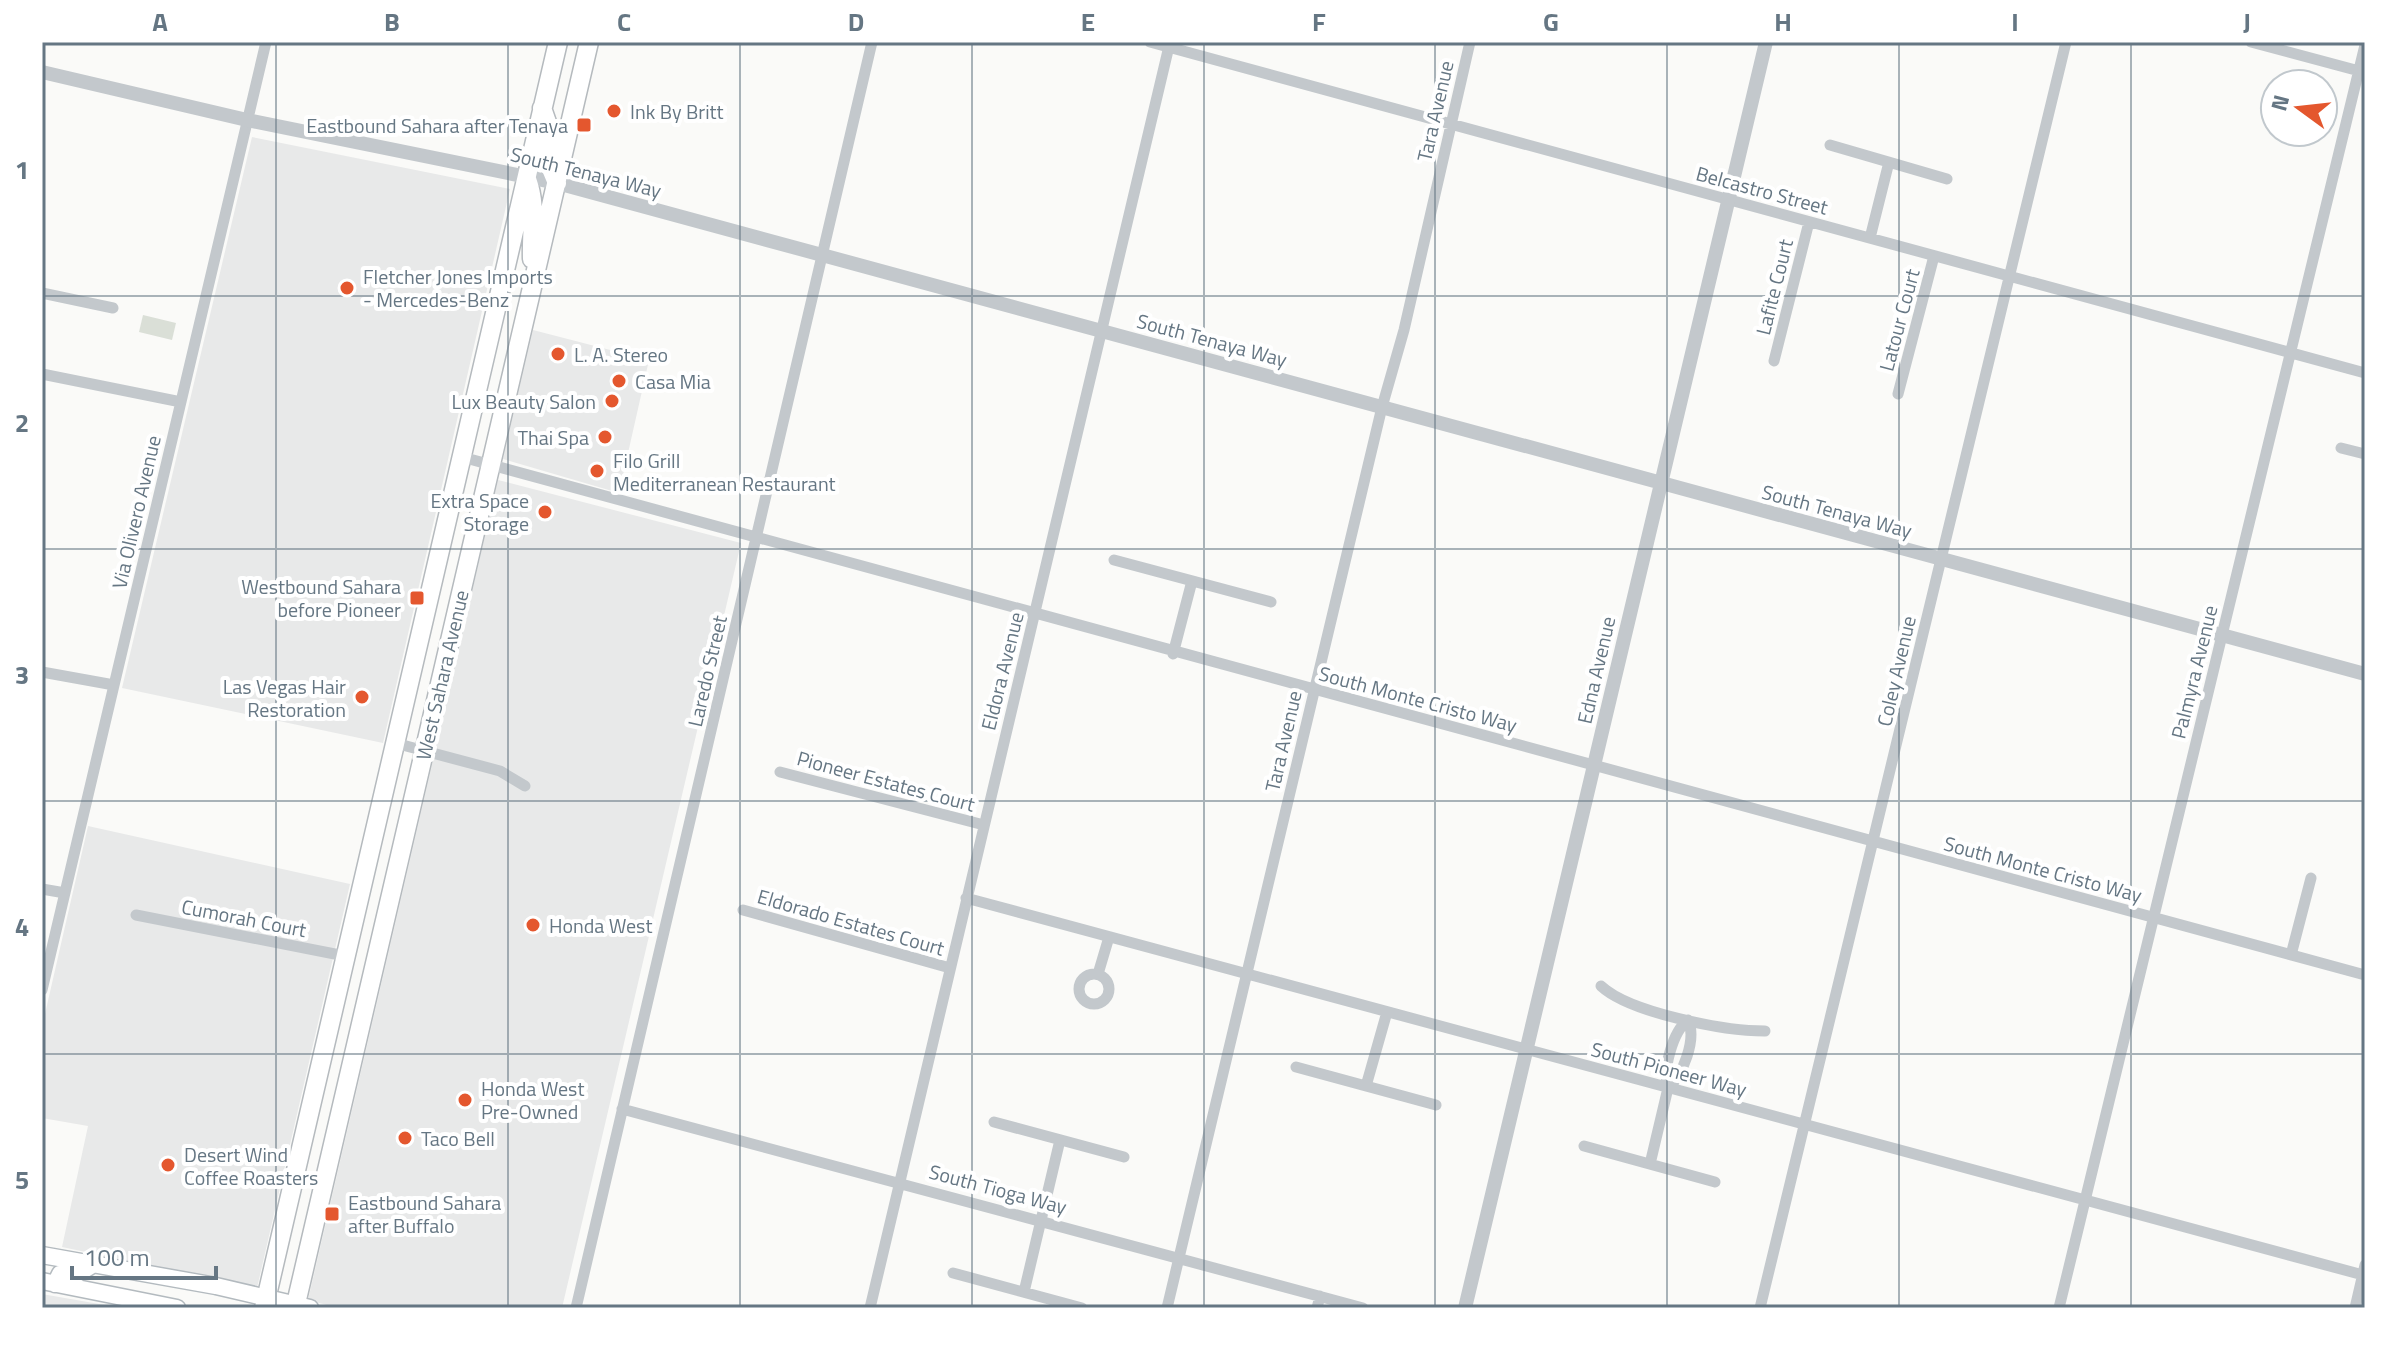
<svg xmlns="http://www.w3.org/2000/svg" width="2407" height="1350" viewBox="0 0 2407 1350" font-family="'Titillium Web',sans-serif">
  <rect width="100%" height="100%" fill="#fafaf8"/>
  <!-- built -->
  <path fill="#e8e9e9" d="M252,137l258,52 -127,554 -261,-55z
    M533,330l116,30 -30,133 -116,-34z
    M498,480l243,63 -179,765h-224l-30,-8z
    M88,826l262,58 -93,404 -195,-41 26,-121 -46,-8v-91z
    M42,1294l80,14h-80z"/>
  <!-- green -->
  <path fill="#dadfd7" d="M143,315l33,8 -4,17 -33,-8z"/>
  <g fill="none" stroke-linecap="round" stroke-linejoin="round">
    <defs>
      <path id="secondary" d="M42,1255l174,31 94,22
        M42,1281l135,27
        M55,1284l5,-10 16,1 18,-11"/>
      <path id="primary" d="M542,108l9,26 -4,25 10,24
        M527,179c10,28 4,50 5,80
        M264,1308l294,-1266
        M295,1308l294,-1266"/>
    </defs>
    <!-- secondary casing -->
    <use href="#secondary" stroke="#b3babf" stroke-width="19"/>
    <!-- primary casing -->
    <use href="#primary" stroke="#b5babe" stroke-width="21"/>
    <!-- minor -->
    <path stroke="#c3c8cc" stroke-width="11" d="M1150,42l1215,331
      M2251,42l112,30
      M1830,145l117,34
      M1870,238l19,-76
      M42,293l71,15
      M1774,361l35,-139
      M42,374l139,28
      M1898,394l36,-138
      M2341,448l24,6
      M462,457c633,178 1269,345 1903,518
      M1114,560l157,42
      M1173,654l19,-73
      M42,672l72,13
      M395,743l105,28 25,15
      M780,772l204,53
      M42,889l23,4
      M966,898l1397,377
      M743,910l207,58
      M136,915l209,41
      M2291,955l20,-77
      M1079 989a15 15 0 1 1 30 0a15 15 0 1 1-30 0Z
      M1098,974l11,-37
      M1601,986c29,27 124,45 164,45
      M42,990l224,-948
      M1296,1067l140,38
      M1366,1086l21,-74
      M622,1109l741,199
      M994,1122l130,35
      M1584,1146l131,36
      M1650,1164l18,-76c-6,-18 5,-57 20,-68 9,19 -5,55 -20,68
      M953,1273l129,35
      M1024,1292l36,-152
      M576,1308l296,-1266
      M870,1308l300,-1266
      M1167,1308l215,-901 22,-77 66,-288
      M1317,1308l3,-12
      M1760,1308l306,-1266
      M2059,1308l306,-1263
      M2355,1308l10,-43"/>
    <!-- tertiary -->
    <path stroke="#c3c8cc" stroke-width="14" d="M42,72l205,48 310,63 1808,491
      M1465,1308l301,-1266"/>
    <!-- secondary -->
    <use href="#secondary" stroke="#fff" stroke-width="16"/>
    <!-- primary -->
    <use href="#primary" stroke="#fff" stroke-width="18"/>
  </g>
  <!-- grid -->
  <path fill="none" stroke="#657683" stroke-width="2" stroke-opacity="0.55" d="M276,42v1266M508,42v1266M740,42v1266M972,42v1266M1204,42v1266M1435,42v1266M1667,42v1266M1899,42v1266M2131,42v1266M42,296h2323M42,549h2323M42,801h2323M42,1054h2323"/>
  <!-- markers -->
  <g fill="#e4572e" stroke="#fff" stroke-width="3">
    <circle cx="614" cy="111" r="8"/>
    <rect x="576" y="117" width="16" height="16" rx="4"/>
    <circle cx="347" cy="288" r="8"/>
    <circle cx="558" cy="354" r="8"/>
    <circle cx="619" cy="381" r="8"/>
    <circle cx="612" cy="401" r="8"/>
    <circle cx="605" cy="437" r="8"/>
    <circle cx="597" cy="471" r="8"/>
    <circle cx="545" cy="512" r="8"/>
    <rect x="409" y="590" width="16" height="16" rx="4"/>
    <circle cx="362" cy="697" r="8"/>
    <circle cx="533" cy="925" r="8"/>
    <circle cx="465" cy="1100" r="8"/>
    <circle cx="405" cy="1138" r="8"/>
    <circle cx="168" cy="1165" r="8"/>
    <rect x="324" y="1206" width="16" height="16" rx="4"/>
  </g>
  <g text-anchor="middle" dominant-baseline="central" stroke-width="8" stroke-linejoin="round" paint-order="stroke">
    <!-- poi labels -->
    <g font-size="20" fill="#657683" stroke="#fff" text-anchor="start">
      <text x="630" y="111">Ink By Britt</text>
      <text x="568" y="125" text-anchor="end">Eastbound Sahara after Tenaya</text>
      <text x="363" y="276">Fletcher Jones Imports<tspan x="363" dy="23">- Mercedes-Benz</tspan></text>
      <text x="574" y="354">L. A. Stereo</text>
      <text x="635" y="381">Casa Mia</text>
      <text x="596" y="401" text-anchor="end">Lux Beauty Salon</text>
      <text x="589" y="437" text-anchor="end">Thai Spa</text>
      <text x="613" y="460">Filo Grill<tspan x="613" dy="23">Mediterranean Restaurant</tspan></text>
      <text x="529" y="500" text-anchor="end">Extra Space<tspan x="529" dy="23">Storage</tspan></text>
      <text x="401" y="586" text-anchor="end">Westbound Sahara<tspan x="401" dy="23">before Pioneer</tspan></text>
      <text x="346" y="686" text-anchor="end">Las Vegas Hair<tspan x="346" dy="23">Restoration</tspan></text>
      <text x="549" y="925">Honda West</text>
      <text x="481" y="1088">Honda West<tspan x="481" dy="23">Pre-Owned</tspan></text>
      <text x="421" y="1138">Taco Bell</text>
      <text x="184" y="1154">Desert Wind<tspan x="184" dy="23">Coffee Roasters</tspan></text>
      <text x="348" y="1202">Eastbound Sahara<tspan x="348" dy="23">after Buffalo</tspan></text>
    </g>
    <!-- street labels -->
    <g font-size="20" fill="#657683" stroke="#fff">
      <text transform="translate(1435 111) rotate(-77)">Tara Avenue</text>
      <text transform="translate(586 172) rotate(14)">South Tenaya Way</text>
      <text transform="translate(1762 190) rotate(15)">Belcastro Street</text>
      <text transform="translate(1774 287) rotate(-76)">Lafite Court</text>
      <text transform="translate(1899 320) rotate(-75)">Latour Court</text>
      <text transform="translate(1212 340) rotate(15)">South Tenaya Way</text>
      <text transform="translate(1837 511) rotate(15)">South Tenaya Way</text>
      <text transform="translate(136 512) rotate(-77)">Via Olivero Avenue</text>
      <text transform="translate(1596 670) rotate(-77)">Edna Avenue</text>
      <text transform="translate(707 671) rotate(-77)">Laredo Street</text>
      <text transform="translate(1002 671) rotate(-76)">Eldora Avenue</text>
      <text transform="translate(1896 671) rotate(-77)">Coley Avenue</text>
      <text transform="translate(2194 672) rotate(-76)">Palmyra Avenue</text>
      <text transform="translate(442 675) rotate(-77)">West Sahara Avenue</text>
      <text transform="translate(1418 699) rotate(15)">South Monte Cristo Way</text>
      <text transform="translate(1283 741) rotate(-77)">Tara Avenue</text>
      <text transform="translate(886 781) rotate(15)">Pioneer Estates Court</text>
      <text transform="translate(2043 869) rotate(15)">South Monte Cristo Way</text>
      <text transform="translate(244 918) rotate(11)">Cumorah Court</text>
      <text transform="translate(851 922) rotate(16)">Eldorado Estates Court</text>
      <text transform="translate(1669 1069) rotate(15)">South Pioneer Way</text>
      <text transform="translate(998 1189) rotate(15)">South Tioga Way</text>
    </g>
  </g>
  <!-- border -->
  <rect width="2407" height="1350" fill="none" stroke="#ffffff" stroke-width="88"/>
  <!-- north arrow -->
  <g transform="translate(2299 108) rotate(285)"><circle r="38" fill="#ffffff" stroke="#c1c8cd" stroke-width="2"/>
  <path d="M0-6L14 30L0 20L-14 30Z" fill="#e4572e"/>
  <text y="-12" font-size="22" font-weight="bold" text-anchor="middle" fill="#657683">N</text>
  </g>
  <!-- scale -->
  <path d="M72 1266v12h144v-12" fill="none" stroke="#657683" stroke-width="4"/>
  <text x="84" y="1266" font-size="24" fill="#657683" stroke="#ffffff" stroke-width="6" paint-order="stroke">100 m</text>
  <rect x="44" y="44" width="2319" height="1262" fill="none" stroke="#657683" stroke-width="3"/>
  <g font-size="26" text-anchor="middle" font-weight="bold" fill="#657683">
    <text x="160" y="31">A</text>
    <text x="392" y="31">B</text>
    <text x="624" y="31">C</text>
    <text x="856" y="31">D</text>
    <text x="1088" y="31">E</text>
    <text x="1319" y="31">F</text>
    <text x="1551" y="31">G</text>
    <text x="1783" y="31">H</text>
    <text x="2015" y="31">I</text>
    <text x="2247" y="31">J</text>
    <text x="22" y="179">1</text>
    <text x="22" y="432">2</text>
    <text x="22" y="684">3</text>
    <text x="22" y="936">4</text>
    <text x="22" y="1189">5</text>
  </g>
</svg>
